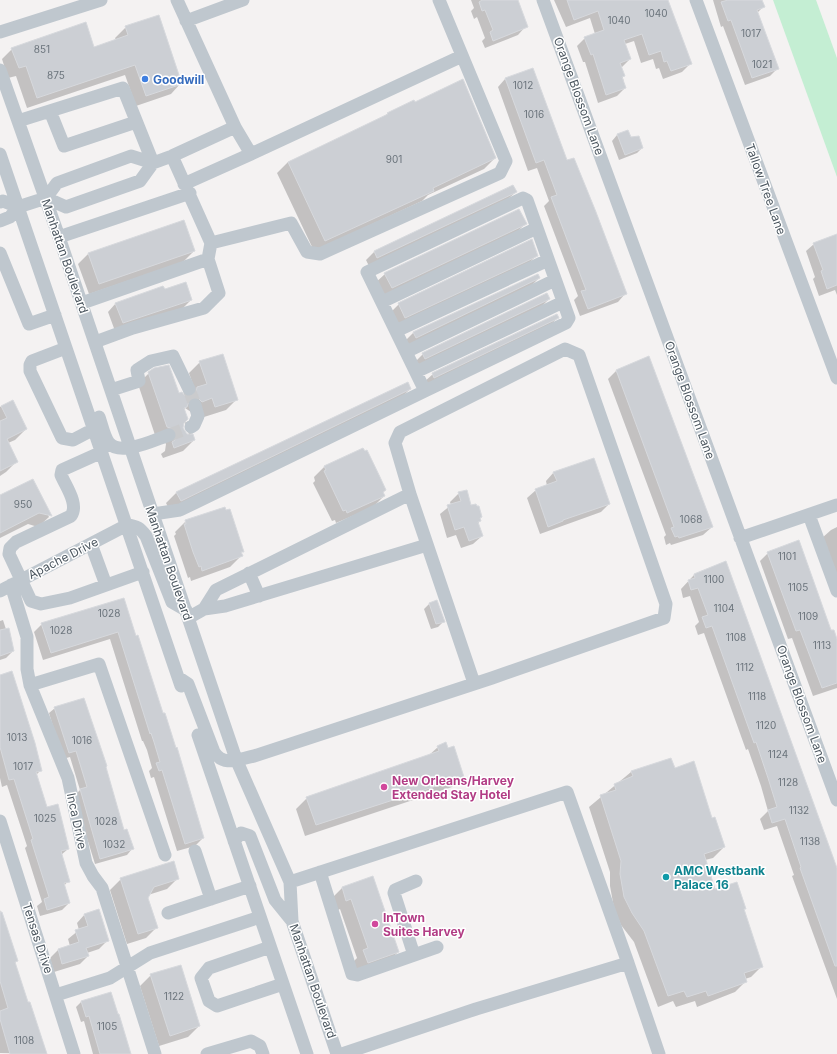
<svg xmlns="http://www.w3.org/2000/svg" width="837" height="1054" viewBox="0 0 837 1054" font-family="Inter,sans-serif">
  <rect width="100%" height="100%" fill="#f4f2f2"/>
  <!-- green -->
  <path fill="#c4eed3" d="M773,0h43l21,58v119z"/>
  <!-- shadow -->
  <path fill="#0003" d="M471,0h46l9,26 -8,9 -33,13 -3,-7 3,-3 -8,-21 -3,2 -3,-8 3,-3z
    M554,0h106l30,64 -8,8 -19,7 -4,-11 -3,1 -3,-10 -12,4 -7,-22 -9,3 5,15 -9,9 4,20 -8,8 -19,7 -13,-41h-2l-6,-16 8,-8 10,-4 -5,-16 -24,9z
    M713,0h48l2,7 -6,6 21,55 -8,8 -25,9 -22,-59 -2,1z
    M126,27l55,56 -10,11 -35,12 -11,-31 -98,33 -11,-32 -8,2 -6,-19 10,-10 81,-1 23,-8 -1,-2z
    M505,79l61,83 59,132 -7,8 -38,14 -6,-16 4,-4 -34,-90 5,-5 -12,-33 -9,3 -30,-84z
    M414,101l81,57 -11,11 -56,26 -6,6 -108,50 -37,-78 11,-11 95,-44 4,-4z
    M627,131l3,7 12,10 -5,5 -18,7 -7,-19 5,-6z
    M513,186l3,6 -9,8 -138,66 -3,-6 8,-8z
    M525,224l-11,11 -133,64 -7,-15 11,-10z
    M837,235v60l-2,-5 -16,6 -6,-17 2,-2 -9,-26 8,-7z
    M194,251l-11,11 -94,32 -11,-30 11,-11z
    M537,255l-11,11 -132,62 -6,-13 11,-11z
    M537,275l2,3 -8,8 -124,60 -2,-5 8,-8z
    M549,299l-8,8 -124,59 -2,-4 8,-8z
    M191,300l-8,8 -68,23 -7,-19 8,-9z
    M558,317l-8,9 -124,59 -2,-3 9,-8z
    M200,362l37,37 -11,11 -22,7 -2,-8 -11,3 -6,-4 -3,20 5,7 7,5 -11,11 -20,7 -2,-4 4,-3 1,-7 -3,-5 -7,-1 -18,-54 11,-11 29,21 10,3 7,-7 -6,-17z
    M616,371l96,156 -9,8 -32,10 -1,-2 -4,2 -2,-8 2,-2 -58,-156z
    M410,389l-11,11 -229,111 -4,-8 11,-11z
    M12,401l14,28 -11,11 -7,3 9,18 -11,11 -6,4v-69z
    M325,466l60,24 -2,3 1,3 -11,11 -37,16 -1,-3 -3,1 -19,-38 2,-2 -1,-4z
    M554,472l55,32 -8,8 -61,22 -13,-36 9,-8 11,-4 -1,-5z
    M32,480l17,37 -11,10 -10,-3 -28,14v-42z
    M459,493l12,13 9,15 -2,3 4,12 -9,8 -12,4 -5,-13 -9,3 -7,-24 11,-9 -1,-3z
    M186,521l57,30 -2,2v3l-11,11 -39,14 -1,-4 -2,1 -14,-42 2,-2 -1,-2z
    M837,527v50l-15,-39 9,-8z
    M768,553l69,87v48l-24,8 -21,-58 -4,1 -28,-78z
    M725,562l112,310v127l-45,-123 2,-1 -17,-49 -13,4 -4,-11 8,-8 -7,-25 -13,-37 -2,1 -42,-117 -6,2 -3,-9 4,-4 -9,-26 -7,2 -2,-9 13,-14z
    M123,599l80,239 -8,8 -18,5 -23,-74 -3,1 -2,-7 3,-3 -5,-18 -4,-9h-1l-32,-102 -67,21 -9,-28 8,-8z
    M430,603l14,18 -6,6 -7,2 -7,-20z
    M3,620l10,31 -7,7 -6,2v-39z
    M0,676l41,94 -5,5 10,33 22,41 -7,6 7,26 -4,5 5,17 -7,7 -22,6 -3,-10 5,-4 -17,-54 2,-2 -20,-61 -5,2 -2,-9z
    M55,708l77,141 -5,6 -32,9 -21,-68 6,-6 -10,-33 -7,2 -14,-46z
    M438,747l10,2 15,27 -11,11 -147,49 -9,-27 11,-11 121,-42z
    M674,769l38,50 12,28 -11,11 -8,2 9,30 31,18 -2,2 19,56 -11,11 -6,2 1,2 -11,11 -38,15 -2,-6 -19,6 -3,-6 -15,6 -24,-65 -13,-17 -7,-17 -4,-22v-14l-21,-65 42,-35z
    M178,878l-11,11 -19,6 -1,3 10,29 -11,11 -19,6 -17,-54 11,-11z
    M372,878l26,74 -11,11 -30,10 -4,-11 4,-4 -17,-49 -4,2 -5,-12 11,-11z
    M0,910l17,51 -2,2 12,40h2l18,51 -47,-1z
    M85,914l22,27 -8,8 -12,4 1,3 -8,8 -26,8 -4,-14 8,-8 12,-4 -2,-7 11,-9 -2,-7z
    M151,975l48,51 -11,11 -29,9 -19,-60z
    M110,993l20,61h-37l-9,-33 -3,1 -5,-15 5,-5z"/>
  <!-- building -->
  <path fill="#cccfd4" stroke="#d7d9dd" d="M482,0h36l10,27 -35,14 -3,-9 3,-2 -8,-20 -3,1 -3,-9z
    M567,0h101l24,64 -21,7 -4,-10 -3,1 -3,-11 -12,4 -7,-21 -18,6 7,19 -11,4 5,13 -3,1 4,11 -20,7 -13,-41 -2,1 -7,-18 20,-7 -6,-19 -24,9z
    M728,0h34l3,7 -8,3 22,59 -27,9 -21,-58 -3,1 -7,-19z
    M159,15l23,69 -36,12 -11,-31 -98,33 -11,-32 -7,2 -8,-20 75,-26 8,25 34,-12 -3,-9z
    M533,68l34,92 7,-2 22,54 31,82 -39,15 -7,-18 5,-1 -35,-93 6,-2 -13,-35 -8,3 -31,-85z
    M463,79l33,79 -63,30 1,3 -109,50 -37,-79 100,-48 -1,-1 27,-13 1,2z
    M628,130l3,7 8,-1 4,12 -18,7 -8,-21z
    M513,185l4,7 -140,66 -3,-7z
    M519,209l8,15 -135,64 -8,-15z
    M184,220l11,31 -96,33 -11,-31z
    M837,234v51l-10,4 -6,-18 2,-1 -10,-27z
    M532,239l6,17 -133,62 -7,-15z
    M538,274l2,4 -124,60 -3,-6z
    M186,282l6,18 -69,23 -8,-20 48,-17 2,3z
    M547,293l3,6 -125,60 -3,-6z
    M557,314l2,4 -125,60 -2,-5z
    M223,354l15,46 -23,7 -3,-9 -10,4 -5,-5 -7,2 -3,8 -3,1 4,11 -4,4 -1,5 4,6h6l2,6 -21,8 -2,-6 3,-2 2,-7 -3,-4 -7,-2 -19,-55 6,-4 15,-3 10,28 3,-1 3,4h7l4,-3 1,-6 10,-3 -8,-23z
    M649,356l64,171 -34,11 -1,-2 -3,1 -4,-9 3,-1 -58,-157z
    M408,382l3,7 -230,112 -5,-9z
    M13,400l14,29 -20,10 11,23 -18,9v-50l7,-3 -6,-12z
    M363,448l2,3 2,-1 13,27 6,13 -3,2 2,4 -38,17 -1,-3 -3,1 -19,-40 2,-1 -2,-4z
    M594,458l16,46 -47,16v1l-15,6 -13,-38 22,-8 -4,-9z
    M33,479l19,37 -13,-3 -39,20v-38z
    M467,490l4,15 5,-1 1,2h2l3,11 -2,1 1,3 -3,1 5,14 -14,5 -5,-14 -9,3 -8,-25 14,-4 -3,-9z
    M225,507l1,3 4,-1 14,43h-3l2,4 -41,15 -1,-5 -2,1 -6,-15 -9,-28h2l-1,-4z
    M799,540l32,90h3l3,9v44l-15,5 -22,-58 -4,1 -29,-79z
    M726,561l111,307v98h-2l-35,-98 1,-1 -16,-48 -13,4 -4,-13 9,-3 -9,-29 -12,-36 -2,1 -42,-117 -6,2 -4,-11 6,-2 -10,-27 -7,2 -3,-10 7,-2 -1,-4z
    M124,598l12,38 2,-1 25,78h2l11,35 1,-1 27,91 -19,6 -23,-74 -3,1 -3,-8 4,-1 -6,-20 -3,-9 -1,1 -32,-102 -67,21 -10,-30z
    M437,600l8,22 -9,2 -7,-21z
    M9,628l5,23 -14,5v-26z
    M12,671l23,72 7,28 -6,1 11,35 11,-3 11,45 -8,2 9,31 -6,1 6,20 -23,7 -3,-11 5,-2 -18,-57 2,-1 -19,-60 -5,1 -9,-33v-72z
    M84,698l23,68 -1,1 18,63 3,-1 7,20 -34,10 -20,-70 7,-2 -11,-36 -7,2 -15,-46z
    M446,742l2,6 6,-2 10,31 -148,48 -10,-28 133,-46 -2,-5z
    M671,758l4,10 19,-7 18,57 3,-1 10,30 -21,7 11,35 22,-7 9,27h-2l19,58 -19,6 3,9 -39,14 -2,-5 -19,6 -3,-6 -16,5 -24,-65 -12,-18 -8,-16 -4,-23 1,-13 -21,-66 16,-5 -2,-6 19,-8 -2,-5z
    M174,861l5,18 -25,8 -6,11 10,30 -20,6 -18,-56z
    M373,876l26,76 -31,11 -5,-13 5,-2 -17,-49 -5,2 -4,-14z
    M99,909l10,32 -23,7 3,8 -27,8 -4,-15 21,-7 -4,-12 13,-4 -4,-12z
    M0,912h2l16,49 -3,1 13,40h2l17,52h-37l-10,-35v-8l8,-3 -8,-27z
    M181,965l19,61 -30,10 -20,-62z
    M111,992l7,22h1l12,40h-31l-11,-38 -3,1 -5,-16z"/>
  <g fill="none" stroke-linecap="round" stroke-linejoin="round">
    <!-- minor-tunnel -->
    <path stroke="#cacbcd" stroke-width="13" stroke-dasharray="13 6" stroke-linecap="butt" d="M189,389l6,16
      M169,435l22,-8"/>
    <!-- minor -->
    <path stroke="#bfc7ce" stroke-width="13" d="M543,0l294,800
      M696,0l141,378
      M186,21l57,-21
      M0,32l101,-32
      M0,70l59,167 177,522 54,123 2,39 45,133
      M50,111l14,35 72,-24
      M18,121l105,-33 30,75
      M235,127l16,27
      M0,154l181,532
      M184,184l67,-30 211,-98
      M46,198l20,9 74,-26 13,-18
      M0,202l3,-1 15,6
      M0,221l10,-4 8,-10 28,-9 11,-15 74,-27 22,7 19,-7 63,-29 -58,-127
      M59,237l131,-44
      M211,243l80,-20 16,29 13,2 180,-81 6,-12 -67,-161
      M0,253l29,71 26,-9
      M382,302l155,-74
      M82,303l126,-44 3,-16 -39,-87
      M396,331l152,-71
      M95,342l38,-14 71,-20 15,-15 -11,-34
      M66,348l-34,13 -2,4v6l32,67 11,2 21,-11
      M406,352l149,-72
      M416,372l147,-70
      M111,390l28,-9 -2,-11 14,-9 22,-5 16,33
      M99,417c3,8 5,20 10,26 12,14 47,-4 60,-8
      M191,427l3,-2 4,-9 -3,-11
      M102,452l-40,18 -1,5c5,12 18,29 10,41l-55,26 -6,6 -1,6 22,47 10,3 29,-6 73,-26
      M153,514l27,-4 245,-119 -58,-119 156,-74 4,2 42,118 -3,5 -141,68
      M809,515l28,76
      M740,538l97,-33
      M91,544l15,41
      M249,573l10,23
      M11,585l16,52v32l3,16 38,93 18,85 7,13 9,12 53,166
      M0,591l127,-66c10,1 13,3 19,11l26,66 14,8
      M204,609l12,-19 194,-96
      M188,618l16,-9 21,-3 202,-61
      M179,678l9,6 26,68c10,15 24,7 40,4l238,-78 172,-60 2,-14 -87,-249 -14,-6 -165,83 -5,11 15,51 64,189
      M30,685l69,-21 66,191
      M198,735l109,319
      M0,821l74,233
      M234,841l7,-8 9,3 25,64 17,21
      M195,851l16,48
      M320,872l32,102 5,1 80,-28
      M290,882l277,-90 61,171
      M168,913l82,-27
      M270,947l-61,21 -8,10 8,23 8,5 66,-22
      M414,955l-20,-62 1,-3 21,-9
      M56,995l54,-17 40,-25 110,-36
      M207,1054l44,-13 9,5 3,8
      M342,1054l134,-45 152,-46 31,91"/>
  </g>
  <!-- markers -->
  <circle fill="#3f7fe0" stroke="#fff" stroke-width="1.5" cx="145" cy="79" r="4"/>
  <g fill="#d1479c" stroke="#fff" stroke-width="1.5">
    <circle cx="384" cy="787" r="4"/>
    <circle cx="375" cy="924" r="4"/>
  </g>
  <circle fill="#0f9aa8" stroke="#fff" stroke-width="1.5" cx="666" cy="877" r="4"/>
  <g text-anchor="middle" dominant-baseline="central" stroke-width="3" stroke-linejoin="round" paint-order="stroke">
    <!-- number labels -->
    <g font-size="10" fill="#6b747c">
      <text x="656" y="13">1040</text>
      <text x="619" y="20">1040</text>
      <text x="751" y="33">1017</text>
      <text x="42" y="49">851</text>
      <text x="762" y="64">1021</text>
      <text x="56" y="75">875</text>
      <text x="523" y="85">1012</text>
      <text x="534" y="114">1016</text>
      <text x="394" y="159">901</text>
      <text x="23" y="504">950</text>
      <text x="691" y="519">1068</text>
      <text x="787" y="556">1101</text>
      <text x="714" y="579">1100</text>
      <text x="798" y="587">1105</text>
      <text x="724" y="608">1104</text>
      <text x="109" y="613">1028</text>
      <text x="808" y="616">1109</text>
      <text x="61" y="630">1028</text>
      <text x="736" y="637">1108</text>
      <text x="822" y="645">1113</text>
      <text x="745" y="667">1112</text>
      <text x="757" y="696">1118</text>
      <text x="766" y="725">1120</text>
      <text x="17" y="737">1013</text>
      <text x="82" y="740">1016</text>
      <text x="778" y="754">1124</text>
      <text x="23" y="766">1017</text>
      <text x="788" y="782">1128</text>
      <text x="799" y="810">1132</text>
      <text x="45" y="818">1025</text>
      <text x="106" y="821">1028</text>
      <text x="810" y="841">1138</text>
      <text x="114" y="844">1032</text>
      <text x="174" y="996">1122</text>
      <text x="107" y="1026">1105</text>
      <text x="24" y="1040">1108</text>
    </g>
    <!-- shop labels -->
    <g font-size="12" font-weight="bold" fill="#366cbe" stroke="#fff" text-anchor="start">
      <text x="153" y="79">Goodwill</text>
    </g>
    <!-- street labels -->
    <g font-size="12" fill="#4b565f" stroke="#fff">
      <text transform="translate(579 96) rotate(70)">Orange Blossom Lane</text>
      <text transform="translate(766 189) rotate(70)">Tallow Tree Lane</text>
      <text transform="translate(65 256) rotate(71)">Manhattan Boulevard</text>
      <text transform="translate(690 400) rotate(70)">Orange Blossom Lane</text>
      <text transform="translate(63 558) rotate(-27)">Apache Drive</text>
      <text transform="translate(169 563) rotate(71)">Manhattan Boulevard</text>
      <text transform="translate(802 704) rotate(70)">Orange Blossom Lane</text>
      <text transform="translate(77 821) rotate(78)">Inca Drive</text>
      <text transform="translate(38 938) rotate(72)">Tensas Drive</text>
      <text transform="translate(313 981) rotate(71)">Manhattan Boulevard</text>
    </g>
    <!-- hotel labels -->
    <g font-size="12" font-weight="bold" fill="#b23c85" stroke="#fff" text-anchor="start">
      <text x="392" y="780">New Orleans/Harvey<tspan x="392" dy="14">Extended Stay Hotel</tspan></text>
      <text x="383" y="917">InTown<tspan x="383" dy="14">Suites Harvey</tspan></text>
    </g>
    <!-- culture labels -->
    <g font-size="12" font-weight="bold" fill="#0d838f" stroke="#fff" text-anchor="start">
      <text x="674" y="870">AMC Westbank<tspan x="674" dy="14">Palace 16</tspan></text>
    </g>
  </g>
</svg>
